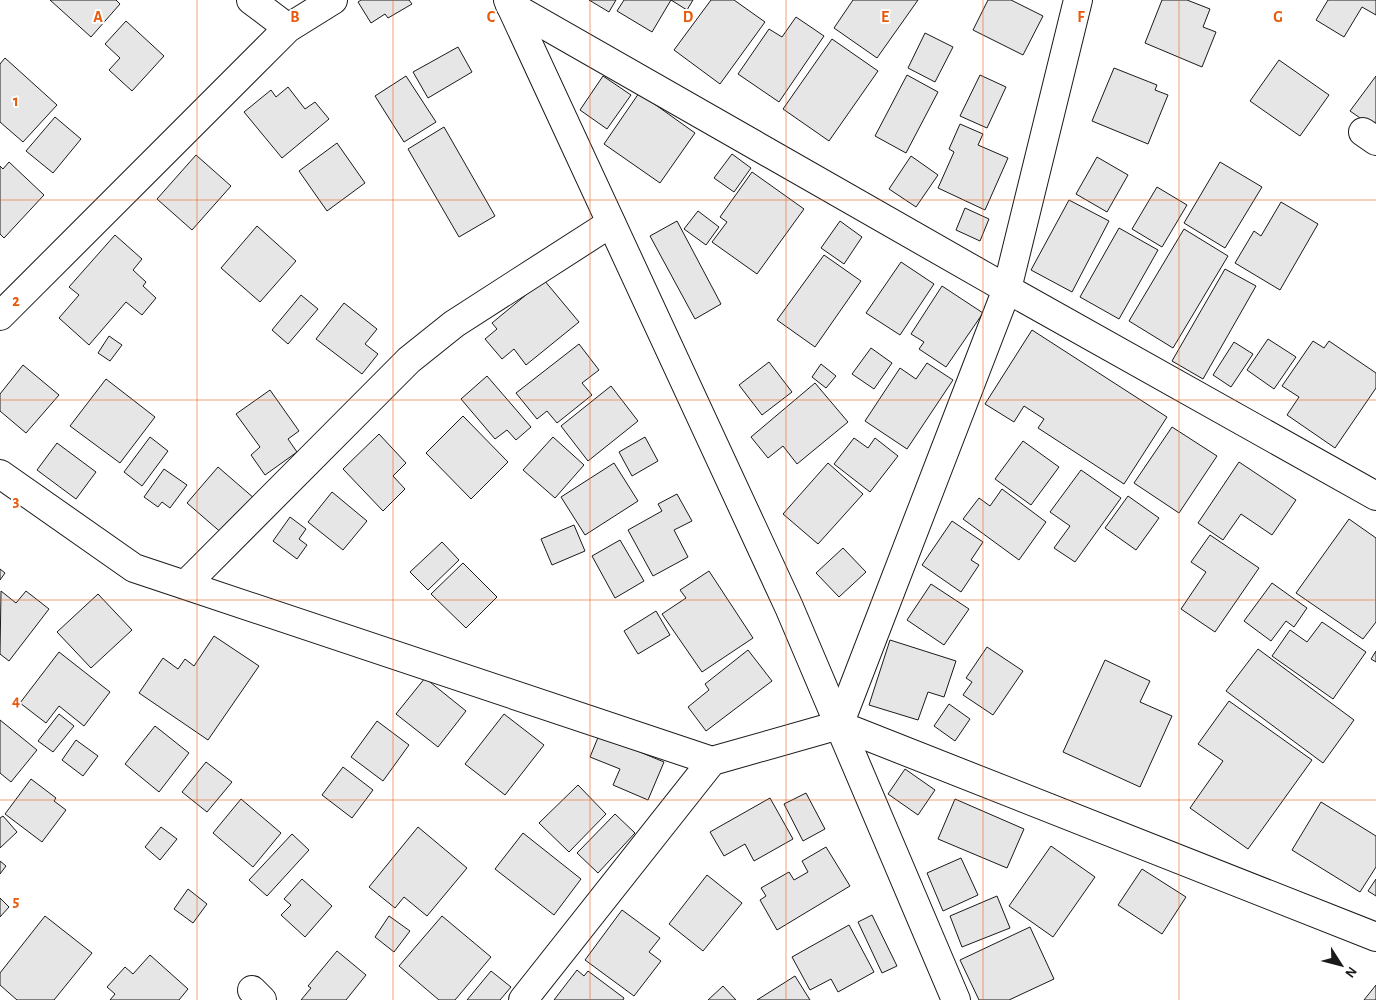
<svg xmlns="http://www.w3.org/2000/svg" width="1376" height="1000" viewBox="0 0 1376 1000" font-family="'Alegreya Sans',sans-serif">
  <rect width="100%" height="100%" fill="#fff"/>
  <!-- building -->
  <path fill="#e6e6e6" stroke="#1a1a1a" d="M50,0h66l4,4 -29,33z
    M361,0h48l3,4 -24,14 -3,-4 -14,9 -13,-21z
    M589,0h27l-7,12z
    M624,0h69l-6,10 -16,-10 -19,32 -35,-21z
    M711,0h23l31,22 -45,62 -46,-34z
    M853,0h65l-41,58 -43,-30z
    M988,0h23l32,16 -20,39 -50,-25z
    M1162,0h25l23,9 -7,18 13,5 -14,35 -57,-24z
    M1328,0h48v15l-14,-8 -18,30 -28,-17z
    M796,17l28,19 -45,66 -41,-28 31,-45 13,8z
    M126,21l38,35 -32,35 -23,-21 11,-12 -15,-14z
    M925,33l28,14 -18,35 -27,-14z
    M832,39l46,32 -49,70 -46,-32z
    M458,47l14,25 -44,26 -15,-26z
    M5,58l52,47 -34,37 -23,-20v-58z
    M1279,60l50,35 -29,41 -50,-35z
    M1114,68l43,17 -2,5 13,5 -20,49 -56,-23z
    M907,75l31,17 -32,61 -31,-17z
    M980,75l26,12 -19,41 -27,-12z
    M406,76l30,46 -32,20 -29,-46z
    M603,76l28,19 -24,34 -27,-19z
    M1376,76v53l-26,-18z
    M288,87l17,22 10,-7 14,17 -47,39 -38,-46 27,-22 5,7z
    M639,93l56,40 -35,50 -56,-39z
    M55,117l26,22 -28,34 -27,-22z
    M960,124l23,10 -5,11 30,13 -23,52 -47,-22 16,-36 -5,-3z
    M444,127l51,89 -36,21 -51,-88z
    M337,143l28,40 -38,28 -28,-40z
    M732,154l19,14 -17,24 -20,-14z
    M196,155l35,31 -39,44 -35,-31z
    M911,156l27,19 -22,32 -27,-18z
    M1097,157l31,18 -21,37 -31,-18z
    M9,162l35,33 -40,43 -4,-4v-68l3,3z
    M1220,162l42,25 -37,61 -41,-25z
    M752,172l52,37 -47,65 -45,-32 15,-20 -7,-5z
    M1157,187l30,18 -25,42 -30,-18z
    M1069,200l40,21 -37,71 -41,-22z
    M1281,202l37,22 -38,66 -45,-27 19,-32 7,5z
    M965,208l24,11 -9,22 -24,-11z
    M698,211l21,16 -13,18 -22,-16z
    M677,221l44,83 -26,15 -45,-83z
    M840,221l22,16 -18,27 -23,-16z
    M257,226l39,35 -36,41 -39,-34z
    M1119,228l39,22 -39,69 -39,-22z
    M1184,229l44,27 -55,92 -44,-27z
    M115,235l27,24 -9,11 13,12 -3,4 13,12 -14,17 -16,-13 -37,43 -30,-27 20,-23 -10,-8z
    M824,255l37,26 -46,66 -38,-27z
    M901,262l33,22 -34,51 -34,-22z
    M1225,269l31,17 -53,93 -31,-18z
    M544,280l35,42 -53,43 -12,-16 -12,10 -17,-20 12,-10 -5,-6z
    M942,286l41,27 -37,54 -27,-18 5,-7 -13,-8z
    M301,295l17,14 -30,35 -16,-14z
    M344,303l33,26 -12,15 13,10 -16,20 -46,-35z
    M1032,330l135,87 -43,67 -86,-56 6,-9 -20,-13 -10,16 -29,-18z
    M109,336l13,9 -12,16 -12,-8z
    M1268,339l28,18 -22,32 -27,-19z
    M1313,341l11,7 5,-7 47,32v15l-41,60 -48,-33 12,-18 -17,-11z
    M1234,342l19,12 -22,33 -18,-12z
    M579,344l20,26 -17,13 10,12 -35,28 -10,-12 -10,8 -21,-26z
    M871,348l21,15 -18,26 -22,-15z
    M769,362l23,30 -30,23 -23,-30z
    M927,363l26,17 -46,69 -42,-28 35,-53 16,11z
    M821,364l15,12 -10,12 -14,-11z
    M23,365l36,30 -33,38 -26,-22v-17z
    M487,376l44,51 -15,13 -9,-10 -12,9 -34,-40z
    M106,379l49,38 -35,46 -50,-37z
    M815,383l33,39 -51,42 -14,-18 -15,12 -17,-21z
    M611,386l27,35 -50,40 -27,-35z
    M270,390l29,41 -11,8 9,13 -32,23 -14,-20 9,-8 -24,-33z
    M463,416l45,46 -37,37 -45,-46z
    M1172,427l45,29 -38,57 -45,-30z
    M379,434l27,29 -13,13 12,13 -22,22 -40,-42z
    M150,437l18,14 -26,35 -18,-14z
    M553,437l31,28 -29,33 -32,-28z
    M645,437l13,24 -26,15 -13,-24z
    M854,438l14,10 7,-10 23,18 -28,36 -36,-28z
    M1023,441l36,26 -28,38 -36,-26z
    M57,443l39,29 -20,27 -39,-29z
    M1239,462l57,38 -24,35 -31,-21 -18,26 -25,-17z
    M614,463l24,38 -53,34 -24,-38z
    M828,463l35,31 -45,50 -35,-30z
    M218,467l37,32 -31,36 -37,-32z
    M164,469l23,16 -17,23 -8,-6 -4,5 -14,-10z
    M1081,470l40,28 -46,64 -21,-14 16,-22 -20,-14z
    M1002,489l44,33 -27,38 -56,-41 16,-21 11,8z
    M332,492l35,29 -24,29 -35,-28z
    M677,494l15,27 -18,9 14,27 -35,19 -25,-46 34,-19 -4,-7z
    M1128,496l31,22 -23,32 -31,-22z
    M290,517l16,12 -7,10 8,6 -10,14 -24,-18z
    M1349,519l27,19v84l-13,17 -67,-46z
    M952,521l31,21 -12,18 8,5 -18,27 -39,-27z
    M574,525l11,26 -33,14 -11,-26z
    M1210,535l49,33 -44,64 -34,-23 25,-37 -15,-10z
    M620,540l24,41 -29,17 -23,-42z
    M442,542l17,18 -31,30 -18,-18z
    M843,548l23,24 -27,25 -23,-24z
    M463,563l34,34 -31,31 -35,-34z
    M0,569l5,4 -5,7z
    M709,571l44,67 -51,34 -40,-58 24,-16 -6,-8z
    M1272,583l35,25 -13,19 -8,-6 -15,20 -27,-20z
    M931,584l38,25 -25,36 -37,-25z
    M1,591l15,12 10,-12 23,18 -40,52 -9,-7z
    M98,594l34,36 -41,38 -34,-36z
    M656,611l14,24 -32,19 -14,-23z
    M1322,622l44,30 -33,47 -61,-43 18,-26 17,12z
    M214,636l45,30 -51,74 -69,-47 24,-35 15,11 7,-10 9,7z
    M890,640l66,21 -12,36 -16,-5 -10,28 -49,-15z
    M987,647l36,24 -30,44 -30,-20 9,-13 -6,-4z
    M1258,649l96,71 -31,43 -97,-72z
    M748,650l24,31 -66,50 -18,-24 21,-17 -4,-6z
    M1376,651v11l-5,-3z
    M59,652l51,40 -26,34 -25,-20 -13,17 -26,-20z
    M1105,660l45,21 -10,21 32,14 -32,71 -77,-35z
    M425,678l41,33 -28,36 -42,-33z
    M1229,701l83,59 -64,89 -58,-41 33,-47 -25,-17z
    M949,704l21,15 -15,22 -21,-15z
    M59,714l15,12 -21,26 -15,-11z
    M504,714l40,31 -39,50 -40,-31z
    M0,720l37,30 -26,32 -11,-9z
    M377,721l32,24 -26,36 -32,-24z
    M155,726l34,27 -30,39 -34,-28z
    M599,735l65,27 -16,38 -35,-15 7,-16 -30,-12z
    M76,740l22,16 -15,20 -21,-16z
    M206,762l26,20 -25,30 -25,-20z
    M343,767l30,23 -21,28 -30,-23z
    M905,769l30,21 -17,25 -30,-21z
    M31,779l25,19 -2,3 12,9 -24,32 -37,-28z
    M578,785l28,29 -37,38 -30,-29z
    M806,793l19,36 -22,12 -19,-37z
    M770,798l23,41 -39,22 -9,-17 -21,12 -14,-24z
    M241,799l40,34 -28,34 -40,-34z
    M955,799l69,30 -17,39 -69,-29z
    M1321,802l55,34v31l-16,25 -68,-42z
    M615,814l20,19 -37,40 -21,-20z
    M3,816l14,16 -17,16v-30z
    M161,827l16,12 -17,21 -15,-13z
    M418,827l49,41 -40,48 -23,-19 -9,11 -26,-21z
    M523,833l58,46 -27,36 -59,-46z
    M292,834l17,16 -42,46 -18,-16z
    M1051,846l44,31 -42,60 -44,-31z
    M826,847l24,39 -73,44 -17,-30 6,-4 -5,-8 28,-16 5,8 14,-8 -6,-11z
    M961,858l17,37 -35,16 -16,-38z
    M0,861l6,5 -6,8z
    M1142,869l44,28 -24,37 -44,-29z
    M707,875l35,28 -39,48 -34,-27z
    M302,879l30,27 -27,31 -24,-22 10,-10 -7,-6z
    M1376,879v17l-8,-5z
    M188,889l19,15 -14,19 -19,-14z
    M997,896l13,32 -48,19 -12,-31z
    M0,898l9,9 -9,10z
    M622,910l38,28 -11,14 12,9 -27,35 -49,-36z
    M872,915l25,51 -15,7 -24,-51z
    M45,916l47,37 -38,47h-37l-17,-15v-12z
    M389,916l21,15 -16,21 -19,-15z
    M442,916l49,41 -36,43h-16l-40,-34z
    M849,925l25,47 -36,20 -7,-13 -21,11 -18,-33z
    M1030,927l24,52 -45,21h-30l-19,-40z
    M337,951l29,24 -20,25h-45l10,-12 -3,-2z
    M150,955l38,34 -9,11h-69l5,-6 -8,-7 18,-20 8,7z
    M577,970l7,6 4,-5 36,27 -1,2h-69z
    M491,971l20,16 -11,13h-33z
    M795,976l15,24h-53z
    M1376,985v15h-12z
    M723,986l13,14h-28z"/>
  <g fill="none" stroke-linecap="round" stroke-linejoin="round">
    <defs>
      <path id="minor" d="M251,0l37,28
        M510,5l497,284 369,207
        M1363,132l13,9
        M0,316l288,-288 45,-28
        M0,474l134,94 51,17 527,176 127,-36 537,212
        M185,585l224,-225 45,-36 157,-101
        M839,725l168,-436 71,-289
        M252,990l10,10
        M523,1000l189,-239"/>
      <path id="trunk" d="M508,0l281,607 167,393"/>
    </defs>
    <!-- minor casing -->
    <use href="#minor" stroke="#1a1a1a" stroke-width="30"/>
    <!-- trunk casing -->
    <use href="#trunk" stroke="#1a1a1a" stroke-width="30"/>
    <!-- minor -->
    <use href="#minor" stroke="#fff" stroke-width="28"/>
    <!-- trunk -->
    <use href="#trunk" stroke="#fff" stroke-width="28"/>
  </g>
  <!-- grid -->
  <path fill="none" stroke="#e8590c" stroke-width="1" stroke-opacity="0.55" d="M197,0v1000M393,0v1000M590,0v1000M786,0v1000M983,0v1000M1179,0v1000M0,200h1376M0,400h1376M0,600h1376M0,800h1376"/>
  <g font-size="16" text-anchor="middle" font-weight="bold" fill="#e8590c" stroke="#fff" stroke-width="4" stroke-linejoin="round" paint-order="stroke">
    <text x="98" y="22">A</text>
    <text x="295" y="22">B</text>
    <text x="491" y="22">C</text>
    <text x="688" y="22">D</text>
    <text x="885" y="22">E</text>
    <text x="1081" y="22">F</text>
    <text x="1278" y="22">G</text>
    <text x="16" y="106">1</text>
    <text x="16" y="306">2</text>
    <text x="16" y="506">3</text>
    <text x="16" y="706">4</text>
    <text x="16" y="906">5</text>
  </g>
  <!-- north arrow -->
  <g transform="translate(1341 965) rotate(126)" stroke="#ffffff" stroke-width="4" paint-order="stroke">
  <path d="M0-4L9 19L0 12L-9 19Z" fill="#1a1a1a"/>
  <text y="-8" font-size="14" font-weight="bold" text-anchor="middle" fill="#1a1a1a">N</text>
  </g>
</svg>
